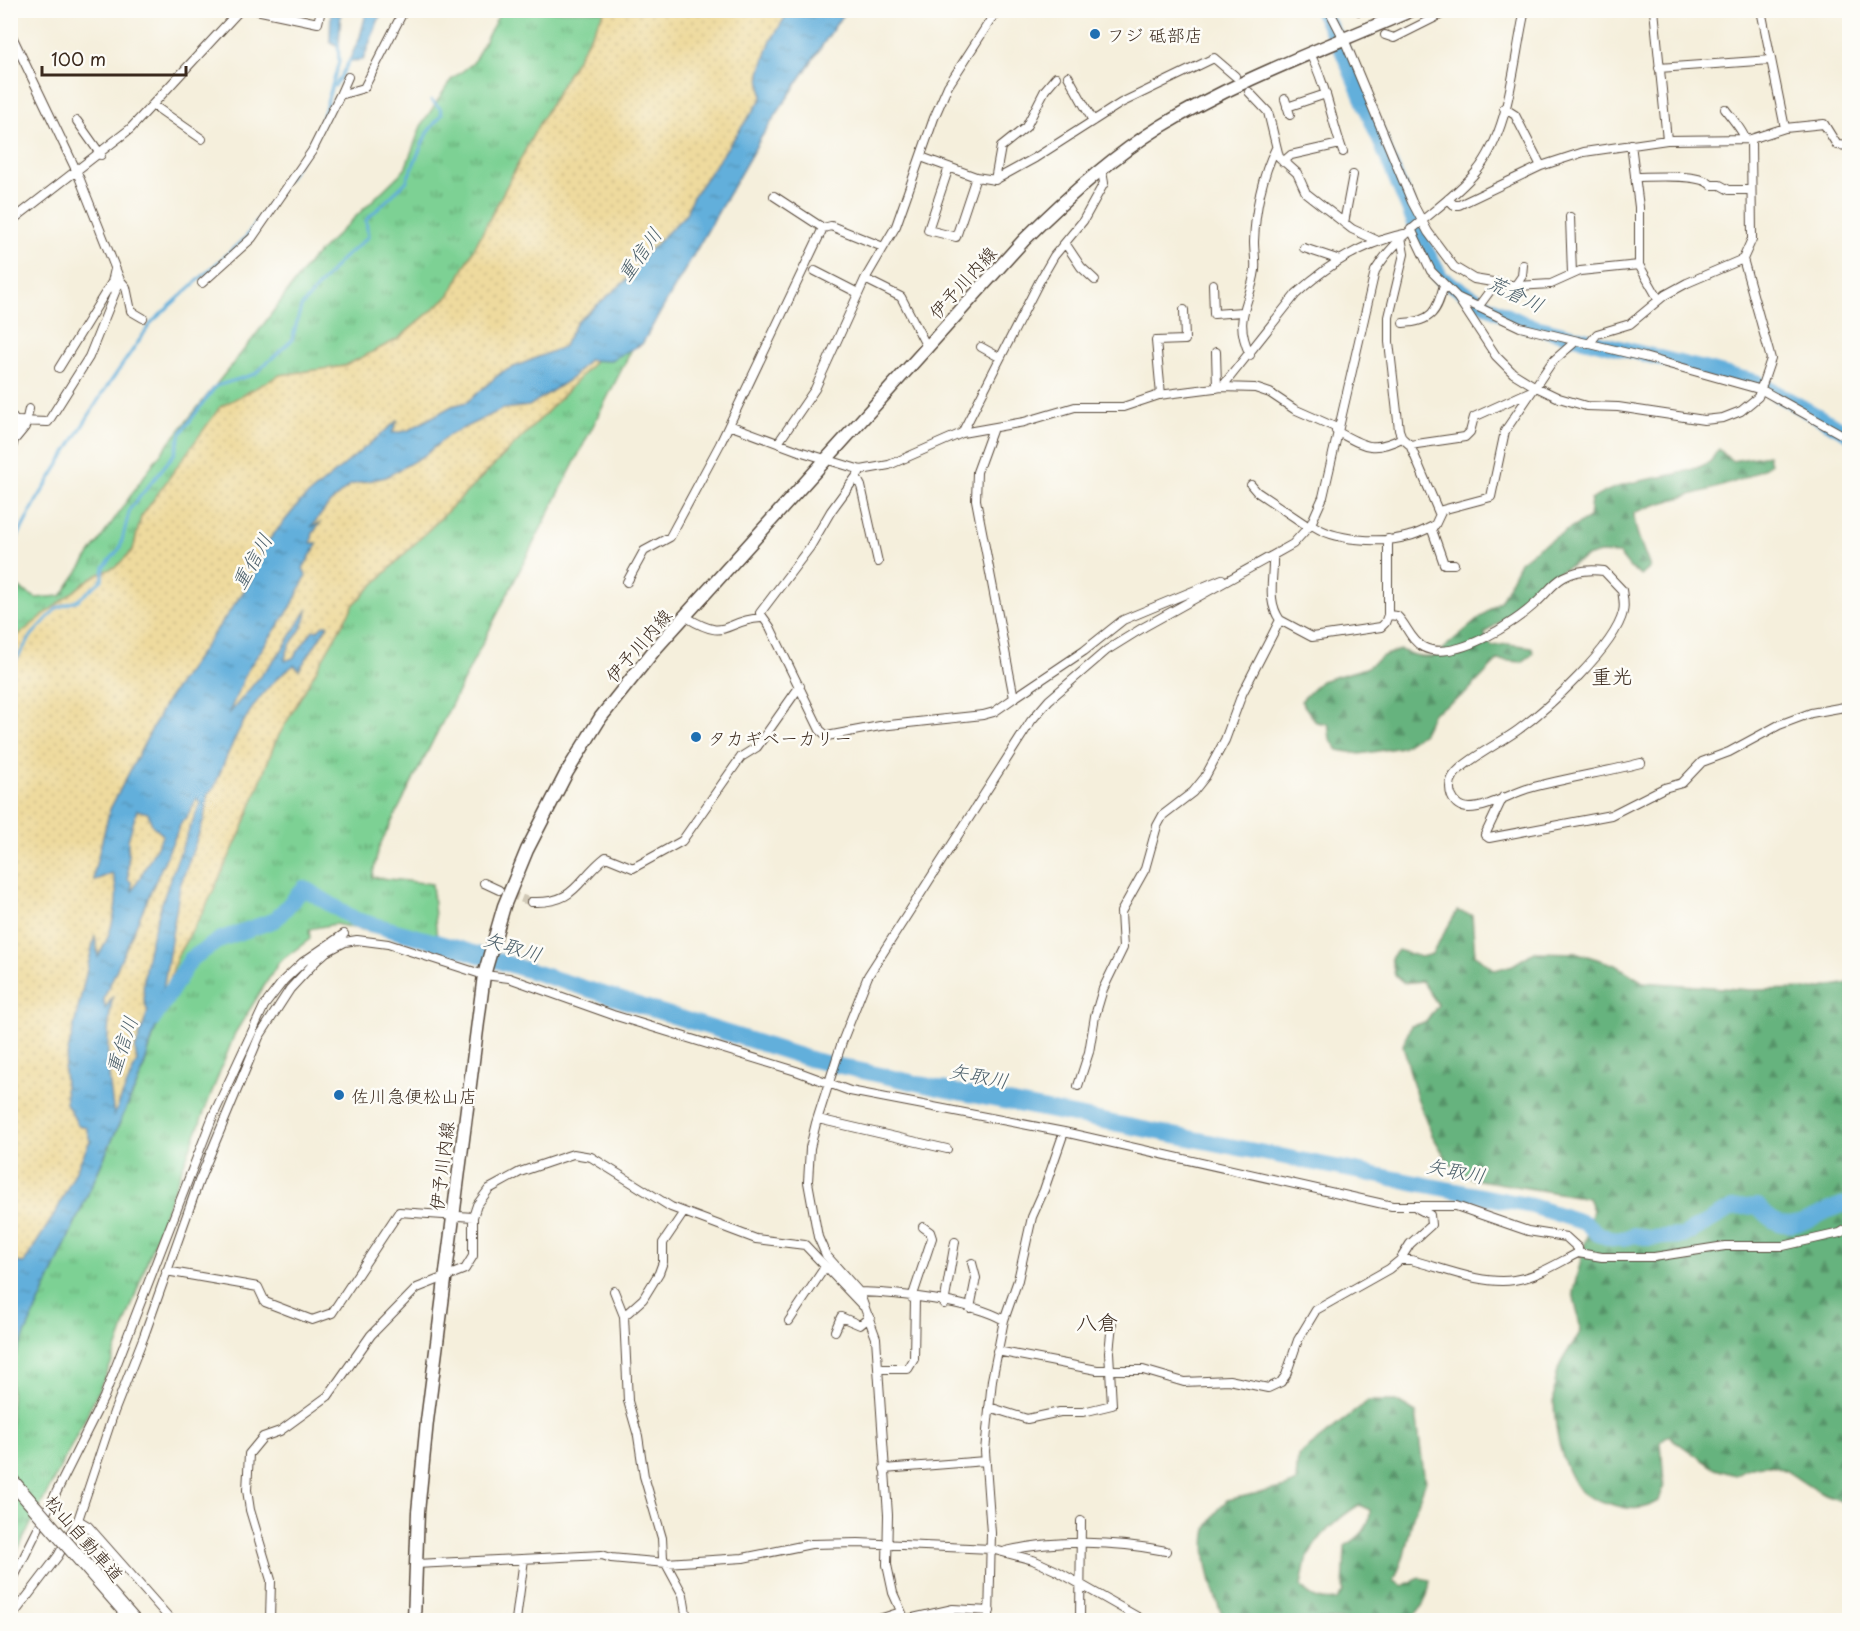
<svg xmlns="http://www.w3.org/2000/svg" width="1860" height="1631" viewBox="0 0 1860 1631" font-family="'Playpen Sans','Klee One',sans-serif">
  <defs>
    <pattern id="grass-tufts" width="24" height="20" patternUnits="userSpaceOnUse" patternTransform="scale(1.5)"><rect width="24" height="20" fill="#7dd194"/><path d="M3 7l-1-3M5 7V3M7 7l1-3M15 17l-1-3M17 17v-4M19 17l1-3" fill="none" stroke="#68aa78"/></pattern>
    <pattern id="forest-firs" width="22" height="20" patternUnits="userSpaceOnUse" patternTransform="scale(1.5)"><rect width="22" height="20" fill="#66b37e"/><path d="M5 1l3.5 6h-7zM16 11l3.5 6h-7z" fill="#559267"/></pattern>
    <pattern id="sand-dots" width="8" height="8" patternUnits="userSpaceOnUse" patternTransform="scale(1.5)"><rect width="8" height="8" fill="#eeda9e"/><path d="M2 2h.1M6 6h.1" fill="none" stroke="#cdbb88" stroke-width="1.8" stroke-linecap="round"/></pattern>
    <pattern id="water-ripples" width="26" height="14" patternUnits="userSpaceOnUse" patternTransform="scale(1.5)"><rect width="26" height="14" fill="#62afdb"/><path d="M2 4q2-2 4 0t4 0M15 11q2-2 4 0t4 0" fill="none" stroke="#528fb1"/></pattern>
  </defs>
  <rect width="100%" height="100%" fill="#fdfcf7"/>
  <filter id="ink" filterUnits="userSpaceOnUse"><feTurbulence type="fractalNoise" baseFrequency=".0167" numOctaves="2"/><feDisplacementMap in="SourceGraphic" scale="12" xChannelSelector="R" yChannelSelector="G"/><feConvolveMatrix kernelMatrix="1 2 1 2 8 2 1 2 1" color-interpolation-filters="sRGB"/></filter>
  <filter id="wash" filterUnits="userSpaceOnUse"><feTurbulence type="fractalNoise" baseFrequency=".008" numOctaves="4" result="noise"/><feDisplacementMap in="SourceGraphic" scale="24" xChannelSelector="R" yChannelSelector="G"/><feGaussianBlur stdDeviation="1.35" result="paint"/><feColorMatrix in="noise" values="0 0 0 0 0 0 0 0 0 0 0 0 0 0 0 0 0 1.4 0 .05"/><feComposite in="paint" operator="in"/></filter>
  <g filter="url(#wash)">
    <rect width="100%" height="100%" fill="#f5efdc"/>
    <!-- grass -->
    <path fill="url(#grass-tufts)" stroke="#5c7e59" stroke-width="1.5" d="M501,11h104l-66,113 -89,171 -52,44 -53,27 -65,9 -139,142 -8,33 -16,16 -26,12 -80,63v-58l25,15 25,-2 93,-134 101,-126 56,-76 94,-91 16,-43 30,-46 22,-17z
      M662,290l-283,557 -7,30 60,7 6,66 -51,-15 -52,-11 -26,5 1,10 -31,23 -44,71 -75,192 -49,139 -30,63 -70,136v-198l131,-292 35,-117 28,-48 38,-81 32,-85 79,-138 192,-191z"/>
    <!-- forest -->
    <path fill="url(#forest-firs)" stroke="#506e4e" stroke-width="1.5" fill-rule="evenodd" d="M1719,449l12,12 37,-6 2,9c-41,28 -92,29 -136,49 0,19 10,36 16,55l-8,7 -12,-7 -11,-14 -19,-1 -14,4 -42,23 -25,27 -35,27 8,12 16,-2 23,3 3,6 -12,9 -24,-2 -33,34 -32,19 -10,20 -21,14 -42,7 -22,-4 -8,-11 -2,-15 -12,-2 -15,-21 20,-20 45,-13 17,-12 17,-6 21,7h12l68,-57 19,-38 20,-16 49,-28 2,-18c36,-25 79,-18 117,-37 6,-3 5,-10 11,-14z
      M1457,911l15,4 3,40 20,15 18,-5 21,-13 44,1 38,12 27,17 108,8 66,-1 32,-6v521c-9,-4 -21,-7 -30,-12 -33,-18 -44,-41 -84,-17l-20,-6 -47,-33 -7,6 3,43 -5,16c-17,10 -30,9 -48,3 -12,-3 -25,-6 -33,-16 -21,-27 -30,-89 -19,-121 5,-12 15,-24 22,-36l-8,-39 20,-82 -5,-12 -115,-19 -24,-16 -17,-28 -16,-40 -13,-50 8,-19 15,-4 12,-17 -16,-24 -18,2 -9,-8 -4,-17 7,-8 23,7 11,-3z
      M1368,1401h28l20,12 9,70 -12,33 -9,40 -10,25 9,5 17,-8 10,2c-2,19 -7,28 -21,40h-185c-10,-24 -26,-71 -15,-97 4,-8 12,-16 18,-23l59,-13 10,-5 2,-26zM1359,1505l11,5c0,18 -10,27 -25,36l-2,46 -6,8c-15,2 -27,-1 -36,-14 2,-9 3,-20 6,-28 10,-21 32,-41 52,-53z"/>
    <!-- sand -->
    <path fill="url(#sand-dots)" stroke="#94825e" stroke-width="1.5" d="M605,11h232l-175,279 -116,123 -192,191 -79,138 -32,85 -38,81 -28,48 -35,117 -131,292v-724l80,-63 26,-12 16,-16 8,-33 79,-110 60,-32 65,-9 53,-27 52,-44 89,-171z"/>
    <!-- water -->
    <path fill="url(#water-ripples)" stroke="#4e6c7c" stroke-width="1.5" fill-rule="evenodd" d="M367,10l15,1 -19,49 -14,1 11,-24z
      M331,11h10l-2,35 -9,-4z
      M789,11h56l-83,125 -120,208 -33,17 -21,-1 -16,18 -43,28 -26,3 -54,26 -24,20 -39,22 -36,8 -20,18 -19,24 9,-4 -7,10 -2,10h7l-15,25 3,8 -15,31 -43,62 -20,46 54,-65 25,-40c0,20 -21,31 -22,51l8,-3 20,-28 4,1 6,-6h5l-29,45 -5,-5c-43,30 -62,76 -80,123l-6,6 -4,25 -24,67 -22,134 -16,53 -131,293v-92l5,-12 8,1 32,-51 34,-71 -4,-14 -8,-2 -12,-22 -2,-34 31,-134 3,22c13,-22 25,-59 14,-84l-18,8v-9l16,-63 57,-109 84,-119 17,-40 33,-40 97,-81 -6,13 15,-2 45,-25 15,-4 35,-30 61,-25 14,-25 53,-45 16,-23 40,-40 6,-16 70,-100 -2,-25 10,-31zM197,798l3,6c-16,37 -73,173 -52,207l-13,39 2,11 -23,54c-6,-40 -10,-79 -1,-119l-8,13 -1,-11 78,-177 5,-4zM137,810l11,3 4,12 11,10 -31,57v-9l-4,-4v-39z"/>
    <g fill="none" stroke-linecap="round" stroke-linejoin="round">
      <!-- stream -->
      <path stroke="#62afdb" stroke-width="3" d="M335,86l15,-26
        M320,126l19,-64 -1,-19
        M287,180l26,-40
        M10,551l27,-51 65,-106 50,-72 94,-85 34,-47
        M10,669l22,-34 25,-27 21,-8 24,-20 2,-13 16,-19 10,-39 45,-56 6,-20 35,-47 39,-12 37,-34 9,-33 40,-47 27,-23 -2,-17 40,-38 21,-49 15,-19 -2,-6 -9,-8"/>
      <!-- river -->
      <path stroke="#62afdb" stroke-width="16" d="M1321,10l21,40 85,202 14,26 48,29 38,18 229,57 94,52
        M154,1018l37,-59 30,-20 54,-19 29,-32 52,32 101,28 356,112 134,30 585,116 53,17 13,11 12,4 13,1 11,-4 14,3 35,-2 49,-28 26,-2c31,40 56,4 92,-3"/>
    </g>
  </g>
  <g filter="url(#ink)">
    <g fill="none" stroke-linecap="round" stroke-linejoin="round">
      <!-- street-tunnel -->
      <path stroke="#d0c8b6" stroke-width="8" stroke-dasharray="8 4" stroke-linecap="butt" d="M499,890l32,12"/>
      <defs>
        <path id="street" d="M256,10l62,13 3,-13
          M1329,10l15,29 68,163 16,30 26,35 20,12 43,7 34,-2 29,-13 59,-6
          M1374,10l2,4
          M1654,10l13,130
          M1761,10l24,118
          M1359,11l2,-1
          M10,32l67,140 43,108 6,7 5,24 12,7
          M1385,35l9,3 56,-28
          M1310,54c16,30 21,65 33,98
          M1659,68l112,-8
          M1068,76l25,45
          M1249,92l19,20 11,45 18,16 9,20 46,36 24,11
          M340,95l8,-18
          M1285,99l5,16
          M153,105l49,34
          M1287,107l39,-13
          M1504,108l11,7 26,51
          M1725,109c5,7 19,23 20,30
          M77,121l24,34
          M1631,144l8,63v58l20,35
          M921,157l55,20 19,3 40,-22 86,-55 93,-45 21,18
          M1283,162l8,-7 49,-11
          M949,167l-21,63 28,7 20,-60
          M1635,177c17,0 66,-4 76,8h9l9,5h21
          M995,180l6,-33 25,-20 19,-37 11,-13
          M1448,199l6,6h5l82,-39 43,-14 83,-12 84,-1 34,-11 39,-4 13,21 13,1
          M1570,217l2,57
          M10,222l120,-93 110,-119
          M1344,223l9,-48
          M823,228l8,-2 52,21
          M1411,229l20,42 27,27 38,58 17,17 21,13 25,12 27,8 32,1 86,13 19,-2 18,-7 17,-14 13,-38 -28,-100 9,-20 -1,-100
          M1401,237l3,17 -15,63v25l10,88 3,8 8,7 29,68
          M1065,243l16,24 14,13
          M1304,248l36,12
          M815,271l43,22
          M865,279l36,18 26,50
          M202,283l50,-45 60,-87 28,-56 24,-7 40,-78
          M1213,284l1,30 28,-2
          M1515,286l7,-10 1,-11
          M1459,298l61,29 124,30 118,33 88,49
          M1478,307l17,-23
          M1403,323c29,-1 34,-12 41,-38
          M1589,344l8,-10 33,-10 35,-29 22,-12 56,-24
          M981,347l18,10
          M1216,352l1,36
          M1250,355c-18,-39 0,-49 5,-85 1,-9 -1,-18 -1,-28 1,-31 8,-67 22,-94
          M59,368l53,-86 3,-13
          M1222,387l74,-93c31,-29 66,-51 108,-60
          M1161,395l-5,-54 29,-1 -1,-30
          M10,413l8,13 -8,29
          M17,421l31,1 41,-65 31,-77
          M729,425l70,26 62,19 28,-5 73,-32 62,-11 51,-15h48l36,-12 63,-8 33,1 15,5 24,16 43,19
          M1336,431c28,15 36,22 66,7
          M962,433l77,-151 15,-26 29,-35 21,-38 -2,-12
          M16,438l9,-11 4,-18
          M778,443l37,-54 50,-110 31,-53 38,-108 14,-32 49,-76
          M1410,445l55,-8 5,-5 4,-15 55,-25
          M861,470l-30,41 -21,36 -50,66 10,14 50,103 7,6 53,-10 103,-11 11,-3 20,-14 -38,-198 1,-28 16,-44
          M856,477l5,9 17,76
          M1251,485l6,7 52,35
          M1311,524c22,17 71,20 98,12 9,-2 18,-7 26,-11l7,-15 49,-13 14,-66 47,-69 24,-21
          M1431,527l13,37h10
          M1388,539v76l9,1c10,9 13,24 26,31 31,16 92,-24 114,-45 10,-9 16,-19 27,-25 13,-7 26,-8 40,-6l18,19c1,7 3,15 1,22 -8,35 -76,97 -105,118 -16,12 -54,31 -64,45 -9,13 -2,33 15,33 20,0 42,-15 61,-20 37,-10 75,-16 111,-25
          M1273,556c1,23 -7,44 7,64
          M627,582l17,-31 26,-14 50,-93 103,-216 -49,-32
          M686,617c43,26 35,4 75,1
          M1014,698l70,-47 39,-31 99,-41
          M1503,797l-18,38 4,3 122,-23 53,-27 18,-5 20,-21 27,-10 50,-27 32,-12 39,-7
          M484,883l15,7
          M531,902c46,2 45,-22 75,-45l27,11 49,-27 59,-84 16,-10 43,-61
          M1078,1086l11,-34 6,-36 8,-27 20,-41 -2,-36 24,-43 12,-43 6,-11 30,-23 12,-15 20,-37 17,-46 38,-74 32,17 69,-10 4,-4 3,-8
          M818,1119l129,30
          M684,1212l-21,31v19l-4,11 -16,26 -19,17 4,85 10,35 6,40 18,62 1,20 20,37 4,25
          M1578,1253l24,4h52l71,-11h58l57,-13 10,-6
          M1400,1260l10,-16 21,-19 -1,-10 -13,-7
          M166,1271l92,16 7,15 47,18 20,-7 67,-101 74,5 4,-12 12,-16 31,-17 53,-18 18,3 80,50 85,32 49,6 58,61
          M614,1291l10,25
          M859,1292c39,1 112,9 145,28
          M912,1298l20,-60 -2,-6 -7,-5
          M944,1304l11,-62
          M970,1308l6,-30 -4,-15
          M789,1321l36,-54
          M835,1331l6,-14 19,8 10,-8
          M878,1369h30l6,-10 1,-61
          M989,1407l38,12 33,-7h23l29,-7 -3,-53 3,-28
          M884,1469l101,-8
          M78,1520l10,6 83,94
          M1006,1551c51,-12 109,-10 160,0
          M416,1564l186,-9 9,3 55,5 77,-5 68,-14 47,-1 133,6 42,11 24,11 86,49
          M10,1585l94,-188 109,-281 51,-110 20,-26 19,-18 41,-28
          M10,1619l48,-63 20,-36 36,-108 30,-76 55,-155 60,-144 31,-48 26,-28 10,-9 19,-10 12,-2 31,4 96,31 25,3 104,37 183,56 54,20 214,41 328,74h64l72,25 38,6 12,11v5c-20,10 -41,24 -64,27 -33,5 -71,-12 -103,-20h-11l-11,9 -73,41 -18,30 -12,35 -5,7 -13,6 -39,-8 -45,2 -41,-12h-46l-100,-19
          M270,1620l1,-40 -21,-70 -3,-20 2,-36 14,-17 17,-6 48,-35 43,-61 46,-47 48,-19 8,-13v-39
          M516,1620l8,-61
          M876,1620l25,-8
          M904,1620l49,-11 37,2
          M905,1620l-12,-27 -6,-28 1,-50 -12,-177 -17,-46 -33,-37 -8,-18 -10,-55 2,-34 6,-25 26,-81 26,-66 163,-255 18,-21 58,-50 37,-23 149,-83 18,-20 12,-27 52,-226c25,-42 70,-62 101,-99 35,-43 37,-110 49,-162
          M989,1620l2,-87 -6,-82 7,-71 12,-60 14,-40 14,-63 12,-27 20,-58
          M1080,1620l1,-99"/>
        <path id="primary" d="M414,1620l4,-108 9,-91 57,-446 20,-69 23,-56 40,-78 34,-55 55,-69 368,-408c41,-41 86,-82 136,-113 78,-48 168,-80 252,-117"/>
      </defs>
      <!-- street casing -->
      <use href="#street" stroke="#57483a" stroke-width="10"/>
      <!-- primary casing -->
      <use href="#primary" stroke="#57483a" stroke-width="15"/>
      <!-- street -->
      <use href="#street" stroke="#fff" stroke-width="8"/>
      <!-- primary -->
      <use href="#primary" stroke="#fff" stroke-width="12"/>
      <defs>
        <path id="highway-bridge" d="M10,1479l123,141"/>
      </defs>
      <!-- highway-bridge casing -->
      <use href="#highway-bridge" stroke="#57483a" stroke-width="16" stroke-linecap="butt"/>
      <!-- highway-bridge -->
      <use href="#highway-bridge" stroke="#fff" stroke-width="14"/>
    </g>
  </g>
  <!-- markers -->
  <g fill="#1f6fb2" stroke="#fdfcf7" stroke-width="2">
    <circle cx="1095" cy="34" r="6"/>
    <circle cx="696" cy="737" r="6"/>
    <circle cx="339" cy="1095" r="6"/>
  </g>
  <g text-anchor="middle" dominant-baseline="central" stroke-width="5" stroke-linejoin="round" paint-order="stroke">
    <!-- poi labels -->
    <g font-size="18" fill="#3b2a1e" stroke="#fdfcf7" text-anchor="start">
      <text x="1107" y="34">フジ 砥部店</text>
      <text x="708" y="737">タカギベーカリー</text>
      <text x="351" y="1095">佐川急便松山店</text>
    </g>
    <!-- street labels -->
    <g font-size="18" fill="#3b2a1e" stroke="#fdfcf7">
      <text transform="translate(962 282) rotate(-48)">伊予川内線</text>
      <text transform="translate(638 645) rotate(-49)">伊予川内線</text>
      <text transform="translate(441 1166) rotate(-83)">伊予川内線</text>
      <text transform="translate(85 1538) rotate(49)">松山自動車道</text>
    </g>
    <!-- water labels -->
    <g font-size="20" font-style="italic" fill="#4b5f6a" stroke="#fdfcf7">
      <text transform="translate(639 254) rotate(-54)">重信川</text>
      <text transform="translate(1516 293) rotate(26)">荒倉川</text>
      <text transform="translate(251 561) rotate(-60)">重信川</text>
      <text transform="translate(513 946) rotate(17)">矢取川</text>
      <text transform="translate(121 1045) rotate(-71)">重信川</text>
      <text transform="translate(979 1075) rotate(11)">矢取川</text>
      <text transform="translate(1456 1170) rotate(11)">矢取川</text>
    </g>
    <!-- quarter labels -->
    <g font-size="21" fill="#3b2a1e" stroke="#fdfcf7">
      <text x="1612" y="675">重光</text>
      <text x="1097" y="1321">八倉</text>
    </g>
  </g>
  <!-- margin -->
  <rect width="1860" height="1631" fill="none" stroke="#fdfcf7" stroke-width="36"/>
  <!-- scale -->
  <path d="M42 66v9h144v-9" fill="none" stroke="#3b2a1e" stroke-width="3"/>
  <text x="51" y="66" font-size="18" fill="#3b2a1e" stroke="#fdfcf7" stroke-width="4.5" paint-order="stroke">100 m</text>
</svg>
